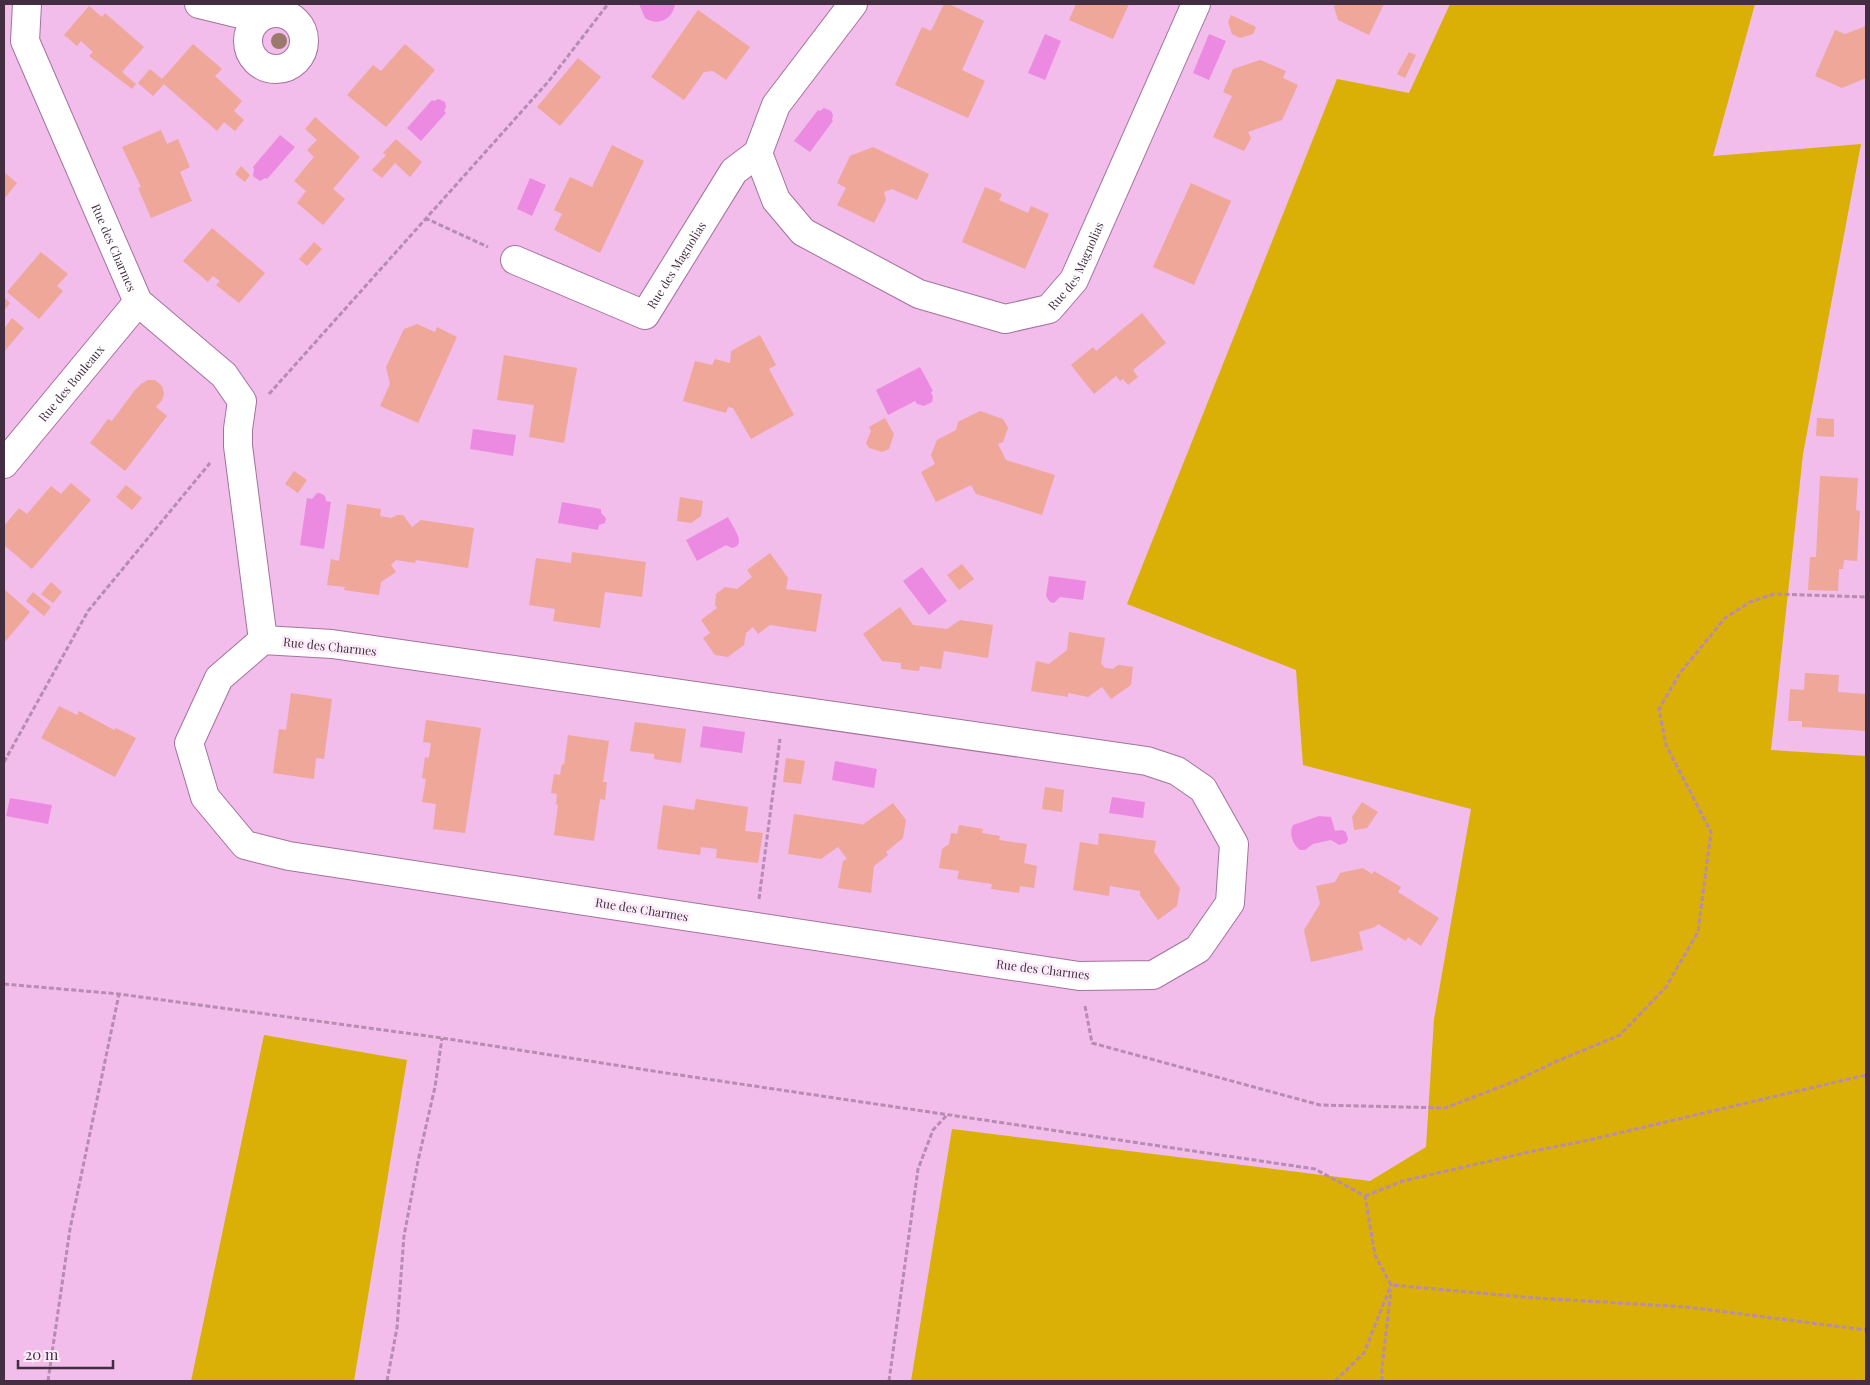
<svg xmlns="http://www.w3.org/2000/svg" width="1870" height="1385" viewBox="0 0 1870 1385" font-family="'Playfair Display',serif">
  <rect width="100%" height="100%" fill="#f2bceb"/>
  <!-- green -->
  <path fill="#daaf06" d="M1450,4h305l-42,152 148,-12 -58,310 -32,296 95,6v625h-955l41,-252 418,52 56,-34 8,-128 37,-210 -168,-44 -7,-95 -169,-66 210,-525 72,14z
    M264,1035l143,25 -53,321h-163z"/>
  <!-- water -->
  <path fill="#ec8ae2" d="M639,4h36c-2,15 -17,23 -30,14z
    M1045,34l16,7 -16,39 -17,-7z
    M1209,34l17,7 -17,39 -16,-7z
    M439,99l6,3 1,5 -2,4 2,2 -25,28 -14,-13 25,-28 2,1z
    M824,108l7,3 2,4 -1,5 1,1 -23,31 -16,-11 24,-31 2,1z
    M280,135l15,12 -28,32 -2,-1 -5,3 -7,-5 1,-7 -1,-2z
    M530,178l16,7 -14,31 -15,-7z
    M920,367l13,24 -2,1 2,5 -1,5 -8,4 -7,-2 -2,-3 -27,14 -12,-25z
    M473,429l43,6 -3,21 -43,-7z
    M317,493c5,0 9,2 9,8l5,1 -7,47 -24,-4 7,-47 5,1z
    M562,502l39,7v4l5,5 -1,5 -6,2 -1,5 -40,-7z
    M728,517c4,9 20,28 4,31l-6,-3 -29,16 -11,-21z
    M922,567l25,34 -18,14 -26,-34z
    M1049,576l37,5 -3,19 -23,-3 -6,6 -4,-1 -4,-6z
    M703,726l42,6 -3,21 -42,-6z
    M835,761l42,8 -3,19 -42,-8z
    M1112,797l33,5 -2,16 -34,-5z
    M10,798l42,7 -4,19 -42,-8z
    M1319,816l12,1 4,14 7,-1 4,2 2,7 -2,4 -7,2 -8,-5 -18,4 -8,6h-5c-8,-6 -11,-17 -7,-25z"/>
  <!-- building -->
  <path fill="#eea799" d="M944,4h5l35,17 -22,49 23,11 -17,37 -73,-33 27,-58 9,4z
    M1076,4h53l-16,35 -44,-19z
    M1336,4h48l-15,31 -31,-15 -4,-13z
    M89,6l13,11 3,-4 39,34 -22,25 14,12 -4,5 -43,-33 4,-4 -12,-11 -4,5 -13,-11z
    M698,10l52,37 -24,33 -13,-9 -9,1 -20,28 -33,-23z
    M1231,15l25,12 -3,7 -13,4 -8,-4 -4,-12z
    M1866,22v56l-24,10 -27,-12 20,-46 10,4 19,-7z
    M193,44l29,25 -7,7 27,25 -8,10 10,9 -9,11 -11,-9 -7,9 -53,-47 -11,12 -15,-13 12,-14 12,10z
    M405,44l30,26 -49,57 -39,-32 26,-30 8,6z
    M1409,52l7,3 -11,23 -8,-4z
    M578,58l23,19 -41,49 -23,-19z
    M1260,60l26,11 -3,7 15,7 -16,35 -34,12 3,6 -7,13 -31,-14 19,-41 -9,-4 10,-23z
    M315,117l45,40 -27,32 12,10 -22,26 -26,-22 9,-12 -12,-10 20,-24 -7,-7 10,-10 -12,-11z
    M161,130l6,14 11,-5 12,28 -10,5 12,29 -41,17 -13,-30 3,-1 -19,-40z
    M396,139l26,23 -12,15 -15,-14 -13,15 -10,-8 14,-15 -3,-2z
    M612,145l32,16 -44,92 -46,-23 8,-16 -8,-4 16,-33 22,10z
    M873,147l56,27 -12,26 -25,-11 -8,3 2,8 -12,23 -37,-18 9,-17 -9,-5 13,-27z
    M241,166l9,9 -5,7 -10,-8z
    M4,172l13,11 -13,16z
    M1191,183l40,18 -37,84 -41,-18z
    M985,187l17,7 -3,6 29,13 3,-7 18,8 -24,55 -63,-27z
    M212,228l53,45 -26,30 -23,-18 4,-4 -7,-5 -5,6 -25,-21z
    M314,242l8,7 -15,17 -8,-7z
    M41,252l27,22 -11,12 6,5 -24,28 -32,-27z
    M4,297l6,6 -6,8z
    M1142,313l24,30 -33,27 5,7 -10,8 -5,-6 -3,2 -4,-5 -22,18 -23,-29 22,-18 3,4z
    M12,318l12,10 -20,24v-23z
    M417,324l18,8 2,-5 20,10 -39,86 -38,-17 10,-22 -4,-17 18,-38z
    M760,335l16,30 -7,4 25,46 -43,24 -18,-31 -5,-1 -2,6 -43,-12 12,-40 17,4 3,-6 15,4 1,-12z
    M504,355l73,13 -13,75 -35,-6 5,-32 -37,-5z
    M148,380h7l7,6 2,8 -2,6 -6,7 11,9 -42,55 -35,-28 18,-24 4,2 23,-31 6,-6z
    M980,411l23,8 5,9 -5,14 -5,2 8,16 49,15 -13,40 -66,-21 -5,-9 -35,17 -15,-30 14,-8 -4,-9 6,-15 19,-10 2,-8z
    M885,418l9,16 -5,15 -7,3 -13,-4 -3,-5 5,-12 -2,-4z
    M1817,418l17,1v18l-18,-1z
    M294,471l13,9 -9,13 -13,-9z
    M1820,476l38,2 -2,32 4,1 -3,50 -13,-1 -1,9h-4l-1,22 -30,-1 2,-33h6z
    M71,483l20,17 -59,69 -28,-24v-19l15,-18 8,6 24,-28 10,8z
    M126,485l16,13 -10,12 -16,-13z
    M680,497l23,4 -2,15 -10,7 -14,-2z
    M347,504l34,5 -1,7 11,2 6,-3h6l9,12 9,-7 53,8 -6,40 -52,-8 -1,3 -19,-3 -5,5 5,7 -15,10 -2,13 -35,-5 1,-3 -18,-2 4,-26 8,2z
    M572,552l74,10 -4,35 -37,-5 -5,36 -47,-7 2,-12 -26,-4 7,-47 35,5z
    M770,553l18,25 -2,11 36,5 -6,38 -46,-7 -12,9 -5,-7 -7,6 -2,12 -16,12 -13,-2 -12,-17 7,-5 -9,-13 16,-12 -2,-3 1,-11 9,-7 12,2 15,-12 -5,-7z
    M962,564l12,15 -15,11 -12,-15z
    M51,582l11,10 -9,11 -12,-9z
    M4,589l26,23 -26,31z
    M33,592l18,15 -7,9 -18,-15z
    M900,607l13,18 34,4 13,-9 33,5 -5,33 -44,-7 -3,18 -21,-3 -1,5 -18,-2v-6l-19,-2 -19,-27z
    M1069,632l36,6 -4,25 4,5 8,1 5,-4 15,2 -2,18 -20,14 -9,-12 -14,10 -20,-4v4l-37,-6 5,-30 13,3 18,-14z
    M1805,673l34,2 -1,17 28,2v37l-64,-4v-6h-14l2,-32 14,1z
    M291,693l41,6 -8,60 -8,-1 -2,21 -41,-6 6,-44 7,1z
    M59,706l18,9 2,-4 35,19 2,-2 20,10 -21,39 -74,-39z
    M426,720l55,8 -16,105 -32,-4 3,-25 -14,-2 4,-23 -4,-1 3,-21 4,1 2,-15 -8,-1z
    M635,722l51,7 -5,34 -27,-4v-5l-24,-3z
    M568,735l41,6 -6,41h4l-2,18 -5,-1 -6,42 -40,-6 4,-30 -2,-1 1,-10 -6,-1 3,-19 6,1 2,-11 2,1z
    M786,758l19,3 -4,23 -18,-2z
    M1045,787l19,3 -2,22 -20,-3z
    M696,799l52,8 -3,24 18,2 -5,30 -42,-5 1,-9 -16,-2 -1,8 -43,-6 6,-44 31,5z
    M1362,802l16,10 -11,16 -13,2 -2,-13z
    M893,803l13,17 -3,18 -17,14 2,3 -14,11 -3,27 -33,-5 5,-27 4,-2 -9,-12 -17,12 -33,-5 6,-40 67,10 1,1z
    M959,825l24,4 -1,4 18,3 -1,4 28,4 -3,19 13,3 -3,22 -14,-2 -1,7 -28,-4 1,-5 -35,-5 2,-8 -20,-3 3,-19 7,-5 2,-11 6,1z
    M1099,833l57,8 -2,11 26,36 -3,18 -19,14 -18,-25v-4l-30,-5 -1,10 -36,-6 7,-48 18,3z
    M1363,868l9,6 2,-3 27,16 -3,5 41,26 -18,28 -13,-9 -2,4 -28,-17 -3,3 -16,5 4,18 -52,12 -7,-32 16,-26 -4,-18 19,-4 5,-9z"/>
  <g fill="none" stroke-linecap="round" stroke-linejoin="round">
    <defs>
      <g id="minor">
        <path id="s1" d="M27,4l-2,37 113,261 86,73 18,26 -4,28v17l25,194"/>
        <path d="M199,4l49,12 8,5"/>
        <path id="s2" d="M853,4l-77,101 -18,48 18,47 27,32 116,62 86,25 44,-10 25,-29 122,-276"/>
        <circle cx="276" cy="41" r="28"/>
        <path id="s3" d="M515,260l130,55 89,-144 24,-18"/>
        <path id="s4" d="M4,464l134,-162"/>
        <path d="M263,640l69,4 815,117 30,10 26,18 31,55 -4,59 -32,46 -45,26 -74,1 -790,-120 -44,-11 -40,-48 -16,-54 30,-65z"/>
      </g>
    </defs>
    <!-- minor casing -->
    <use href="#minor" stroke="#a4729e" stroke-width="30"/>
    <!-- path -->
    <path stroke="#b78cb2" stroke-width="3" stroke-dasharray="5 2.5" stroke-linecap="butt" d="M425,218l63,29
      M269,394l279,-312 60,-78
      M4,762l84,-151 122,-148
      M759,899l21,-160
      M4,984l115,10 323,44 224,35 649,96 50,27 10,59 16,30 144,13 152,9 179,23
      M1085,1006l7,37 228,62 125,3 68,-26 42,-20 65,-27 46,-48 32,-55 13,-100 -45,-87 -7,-36 21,-36 45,-55 25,-16 24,-8 92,3
      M1365,1196l38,-15 126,-29 60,-12 277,-65
      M48,1381l22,-152 49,-235
      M387,1381l10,-53 7,-92 14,-75 17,-74 7,-49
      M889,1381l29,-212 15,-39 14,-15
      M1335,1381l29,-28 27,-68
      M1382,1381v-14l9,-77"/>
    <!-- minor -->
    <use href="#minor" stroke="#fff" stroke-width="28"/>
  </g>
  <!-- trees -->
  <circle fill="#9b796c" cx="279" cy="41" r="8"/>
  <g text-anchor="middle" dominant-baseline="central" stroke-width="5" stroke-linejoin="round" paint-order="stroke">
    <!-- street labels -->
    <g font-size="12" fill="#432e41" stroke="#fcecfa">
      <text stroke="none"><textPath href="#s1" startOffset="262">Rue des Charmes</textPath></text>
      <text stroke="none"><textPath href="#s2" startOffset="588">Rue des Magnolias</textPath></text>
      <text stroke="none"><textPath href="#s3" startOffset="200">Rue des Magnolias</textPath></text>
      <text stroke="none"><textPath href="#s4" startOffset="105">Rue des Bouleaux</textPath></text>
      <text transform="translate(330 646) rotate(6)">Rue des Charmes</text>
      <text transform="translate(642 909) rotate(9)">Rue des Charmes</text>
      <text transform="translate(1043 969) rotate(7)">Rue des Charmes</text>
    </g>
  </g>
  <!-- border -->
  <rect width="1870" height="1385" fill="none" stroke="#432e41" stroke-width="10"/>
  <!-- scale -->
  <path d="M18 1360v8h95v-8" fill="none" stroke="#432e41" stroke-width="2.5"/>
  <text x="25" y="1360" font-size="15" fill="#432e41" stroke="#fcecfa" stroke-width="4" paint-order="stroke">20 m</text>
</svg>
